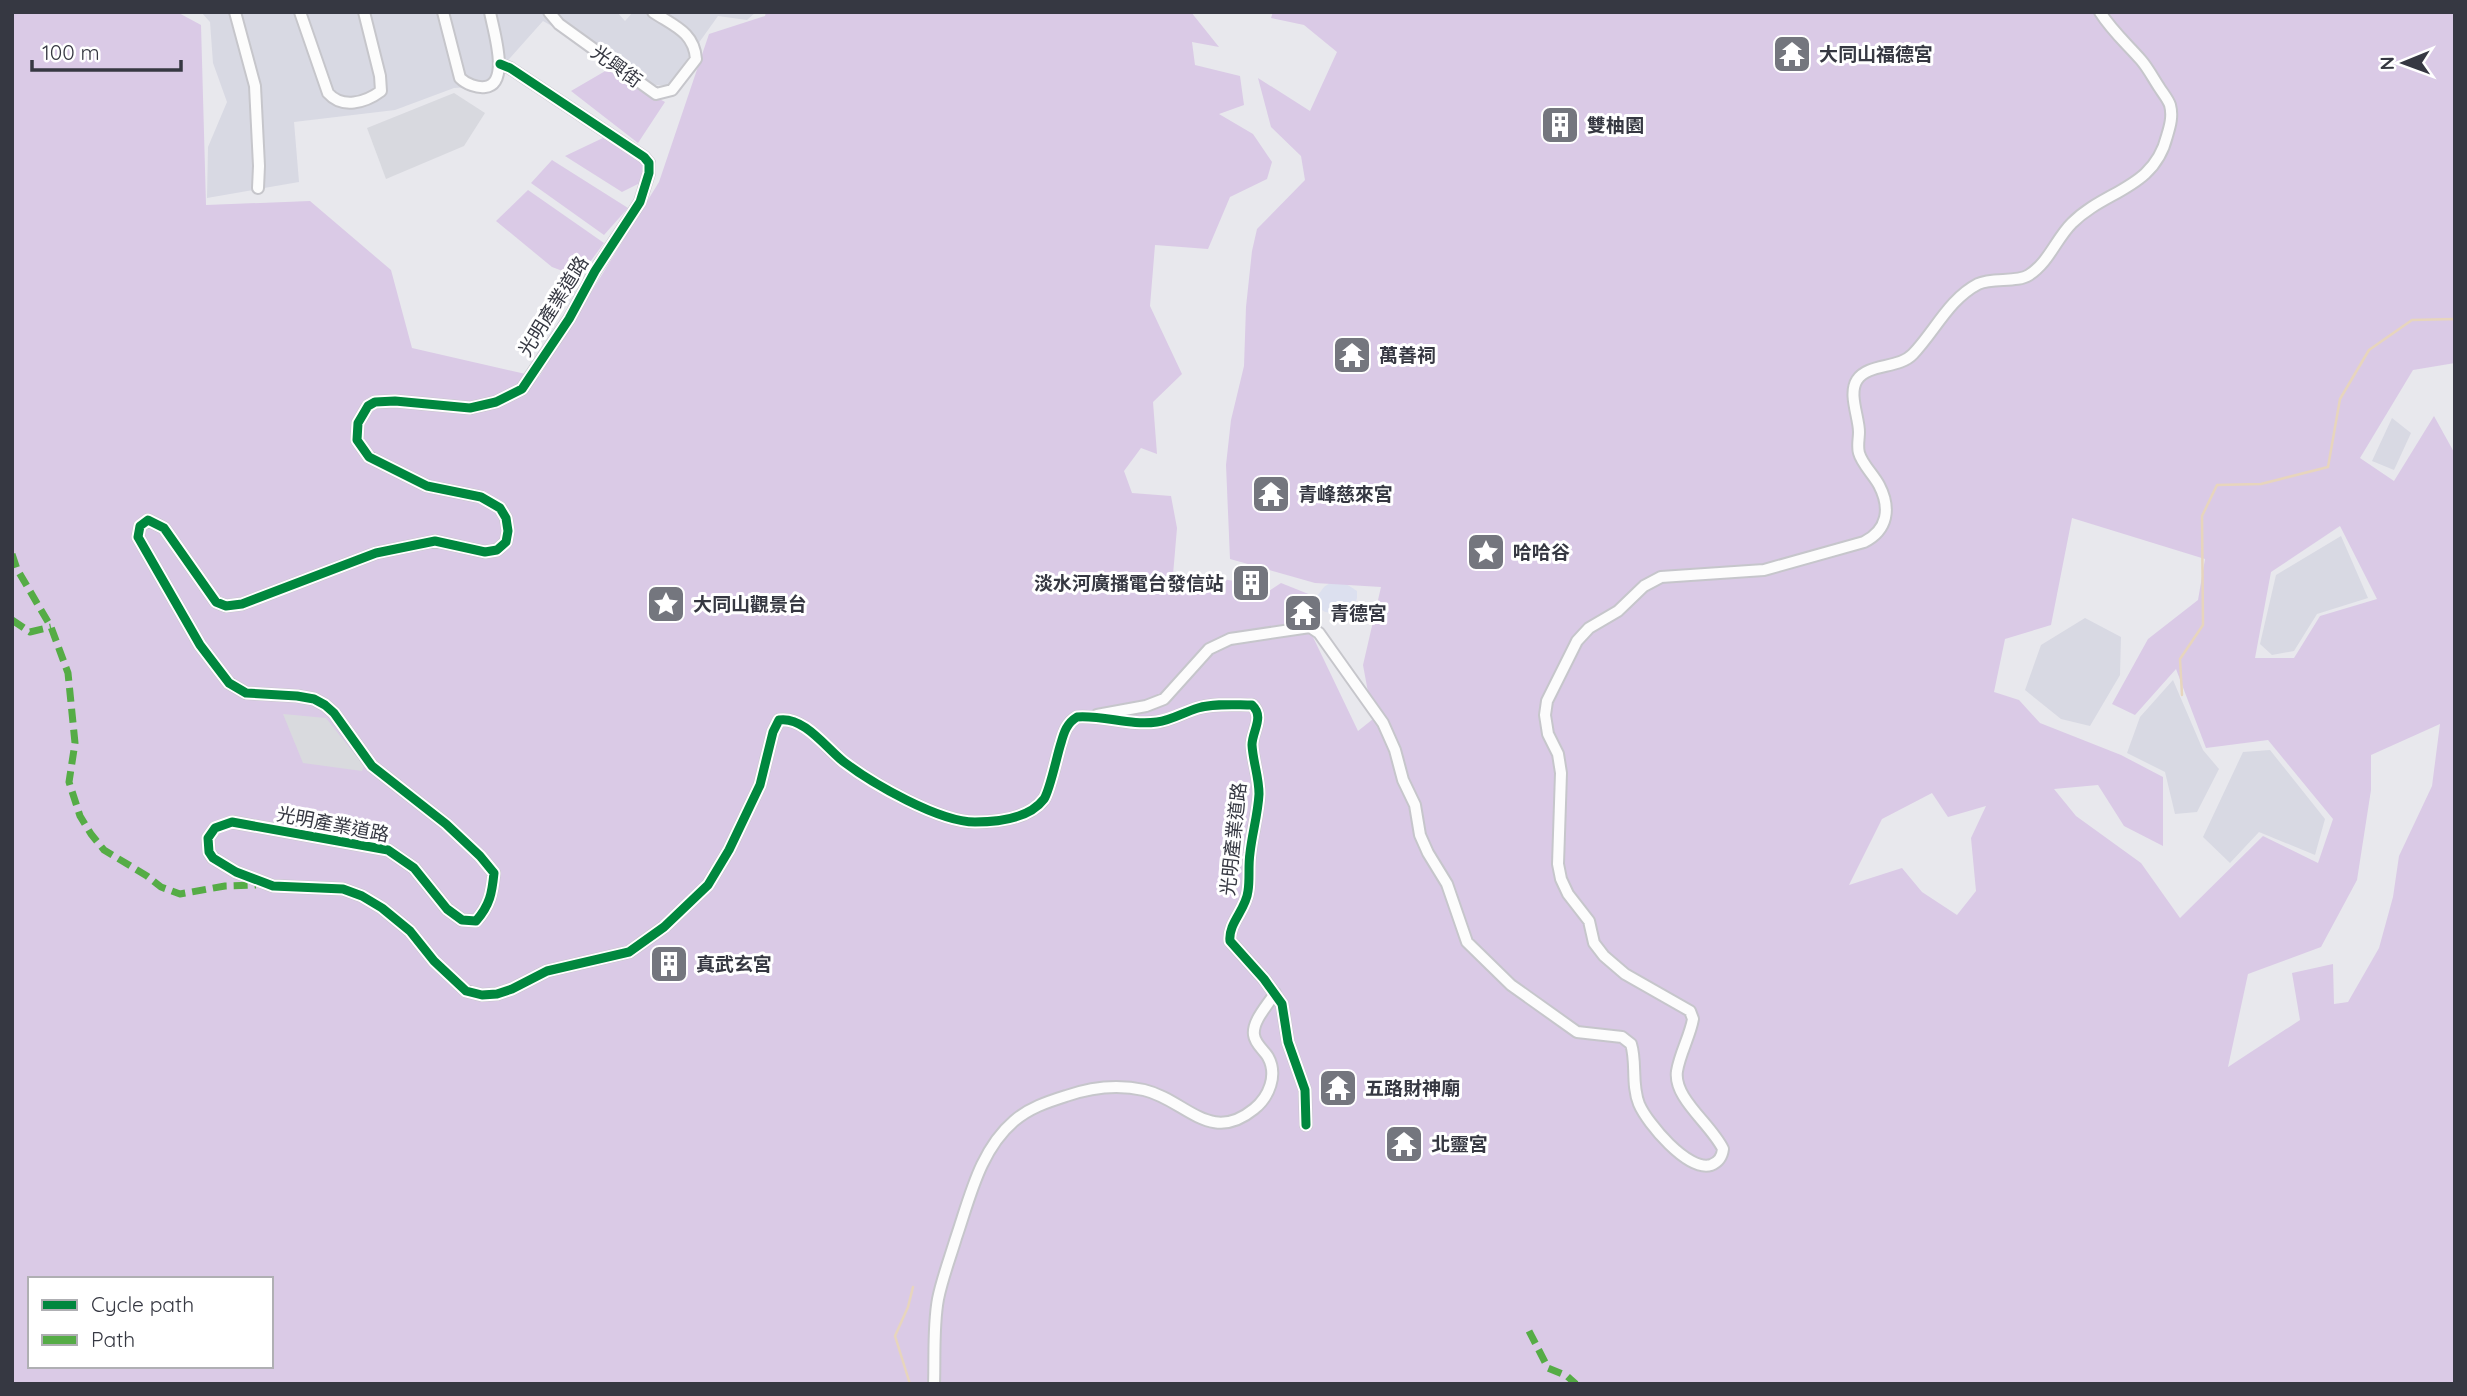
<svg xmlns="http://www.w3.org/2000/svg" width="2467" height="1396" viewBox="0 0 2467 1396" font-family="Quicksand,'Noto Sans TC',sans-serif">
  <rect width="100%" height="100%" fill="#e8e8ed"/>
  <!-- residential -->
  <path fill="#d8d9e3" d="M201,12h416l8,9 8,-9h123l-9,8 -29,-4 -50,70 -13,-1 -112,-64 -58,65 -31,2 -59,22 -101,12 5,60 -92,16 1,-51 19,-45 -14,-39 -3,-41z
    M2392,418l19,15 -17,37 -22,-9z
    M2341,536l27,62 -51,16 -23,37 -22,4 -12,-11 16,-69z
    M2085,618l36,19 -1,38 -30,51 -29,-7 -36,-29 16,-45z
    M2173,680l30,70 16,19 -22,43 -22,2 -10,-42 -38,-19 13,-36z
    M2270,750l55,69 -10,36 -56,-23 -29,31 -27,-26 40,-85z"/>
  <!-- commercial -->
  <path fill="#dce0ef" d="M1337,578l20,13v7l-6,17 -26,-3 -13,-9 12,-16z"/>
  <!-- industrial -->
  <path fill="#d8d9df" d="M454,93l31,20 -21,33 -78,33 -19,-51z"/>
  <!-- green -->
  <path fill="#dacae6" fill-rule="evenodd" d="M12,12h165l24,13 5,180 104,-4 81,69 21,78 127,29 120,-195 50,-148 56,-18 1,-4h425l28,35 -27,-5 3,23 45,11 4,29 -25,9 34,20 19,28 -5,17 -37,18 -22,52 -53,-4 -5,61 32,68 -29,28 4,52 -16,-6 -17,23 8,22 39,3 6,32 -4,47 14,-1 48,7 20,19 26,-17 30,12 -19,15 21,27 45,94 15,-12 -10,-54 18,-78 -66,-4 -85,-24 -4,-94 5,-45 13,-54 2,-59 6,-56 5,-22 48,-49 -4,-24 -30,-29 -13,-49 52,33 27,-59 -33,-27 -33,-7 2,-6h1182v351l-42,7 -53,88 34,23 40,-65 21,38v930h-2443zM2072,518l133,41 -7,41 -50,39 -36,65 23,11 41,-46 30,79 62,-8 65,79 -15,44 -55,-27 -83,82 -39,-55 -65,-47 -22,-27 44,-4 26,41 39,20v-69l-42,-22 -81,-32 -21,-23 -25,-8 11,-53 46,-14zM2340,526l37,73 -57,17 -26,42h-39l16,-86zM2440,724l-8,62 -33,70 -6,41 -14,51 -31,54 -14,2 -1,-40 -41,9 8,47 -72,47 20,-93 73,-27 36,-67 14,-90v-35zM1932,793l16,24 38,-11 -15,32 5,53 -19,24 -35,-23 -20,-24 -53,17 33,-66zM30,1279h241v87h-241z
    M607,70l58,32 -27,41 -67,-52z
    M605,137l33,17 8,11 -6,18 -18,9 -57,-36z
    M552,160l76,48 -24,27 -73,-52z
    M528,190l76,53 -25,34 -27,-10 -56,-46z"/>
  <!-- parking -->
  <path fill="#d9dade" d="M283,714l43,4 38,48 -2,5 -59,-8z"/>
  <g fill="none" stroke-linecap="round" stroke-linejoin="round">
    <!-- stream -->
    <path stroke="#e7d5bd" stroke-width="2.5" d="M2182,695l-2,-36 23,-34 -1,-109 15,-31 44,-1 67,-17 12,-68 29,-49 43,-30 43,-1
      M910,1384l-15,-48 13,-29 5,-20"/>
    <defs>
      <path id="minor" d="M235,12l20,74 4,80 -1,22
        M300,12l28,81c14,16 37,10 53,-2l-1,-15 -16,-64
        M443,12l17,66c6,6 17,10 25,9 26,-3 8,-58 5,-75
        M549,12l10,12 97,70 16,-4 24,-31c-2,-27 -22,-33 -43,-47
        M500,64l10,4 134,89 5,6v10l-9,29 -45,69 -26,48 -47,70 -26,13 -26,6 -75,-7 -20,1 -7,4 -10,17 -1,17 12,17 58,29 54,11 19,11 6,10 2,13 -2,11 -9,8 -12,2 -50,-11 -59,12 -134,51 -16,2 -10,-4 -52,-74 -16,-8 -8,6 -2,11 62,108 29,38 17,10 51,3 17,3 11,6 9,8 38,53 74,58 34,32 14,17c-2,20 -4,32 -18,48l-14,-1 -15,-11 -33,-41 -26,-18 -156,-28 -17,6 -7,10 1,14 4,6 23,14 37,14 70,3 19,7 20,12 28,23 24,30 32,30 16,4 15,-1 15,-5 35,-18 82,-19 35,-25 44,-42 21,-35 31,-65 13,-53 6,-12c25,-4 48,29 65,42 29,22 95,60 131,60 22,0 54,-3 69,-23 6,-9 13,-44 17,-56 3,-11 6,-20 16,-26 27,-2 53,9 80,5 15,-2 27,-10 41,-14 17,-5 37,-3 54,-3 13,12 0,26 0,40 1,17 7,32 7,49 -1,20 -7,40 -9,59 -2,13 0,26 -2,38 -2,19 -20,32 -18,50l34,38 18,25 6,38 17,48 1,35
        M1097,715l49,-9 18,-7 45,-50 21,-10 80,-12 9,6 64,90 12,27 8,30 12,25 5,30 8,18 19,31 20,58 44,43 66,47 45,5 9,7c6,19 0,40 8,60 8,19 49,68 72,61 8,-3 11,-8 12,-16 -12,-25 -50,-51 -46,-78 3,-18 13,-35 16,-52l-3,-8 -65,-37 -21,-18 -10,-13 -5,-22 -21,-27 -7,-15 -3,-15 3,-91 -3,-19 -10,-20 -3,-19 2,-14 30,-60 12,-13 29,-17 26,-25 17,-9 103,-7 100,-28c24,-12 27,-34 15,-57 -6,-11 -17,-21 -20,-32 -2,-7 0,-14 0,-21 0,-15 -11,-38 -2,-52 11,-17 42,-11 56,-26 22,-23 36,-55 65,-70 14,-7 39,-1 51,-9 20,-13 27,-36 43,-52 33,-33 82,-34 95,-87 3,-10 6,-20 3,-31 -2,-6 -8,-13 -11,-18 -6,-9 -11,-19 -18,-27 -14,-16 -29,-29 -41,-48
        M934,1384c1,-28 -1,-58 4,-85 4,-20 12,-41 18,-61 14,-41 24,-88 58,-117 15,-13 33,-19 52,-25 26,-9 51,-12 78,-6 42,10 66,55 110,19 15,-12 24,-34 14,-52 -4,-7 -13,-13 -14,-22 -2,-14 14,-30 21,-42"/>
    </defs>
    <!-- minor casing -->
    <use href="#minor" stroke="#c6c6cb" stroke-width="14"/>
    <!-- minor -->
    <use href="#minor" stroke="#fcfcfc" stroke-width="10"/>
    <!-- quiet -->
    <path stroke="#55ac46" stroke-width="7" stroke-dasharray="14 7" stroke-linecap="butt" d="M12,554l5,15 34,58 17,46 7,70 -6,39 11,34 11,18 13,16 43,26 14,11 19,7 45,-8 31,-1
      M12,620l18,12 21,-5
      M1529,1331l19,37 19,8 9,8"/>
    <defs>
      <path id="cycleway" d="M500,64l10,4 134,89 5,6v10l-9,29 -45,69 -26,48 -47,70 -26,13 -26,6 -75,-7 -20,1 -7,4 -10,17 -1,17 12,17 58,29 54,11 19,11 6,10 2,13 -2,11 -9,8 -12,2 -50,-11 -59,12 -134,51 -16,2 -10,-4 -52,-74 -16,-8 -8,6 -2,11 62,108 29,38 17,10 51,3 17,3 11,6 9,8 38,53 74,58 34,32 14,17c-2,20 -4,32 -18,48l-14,-1 -15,-11 -33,-41 -26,-18 -156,-28 -17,6 -7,10 1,14 4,6 23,14 37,14 70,3 19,7 20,12 28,23 24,30 32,30 16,4 15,-1 15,-5 35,-18 82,-19 35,-25 44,-42 21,-35 31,-65 13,-53 6,-12c25,-4 48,29 65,42 29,22 95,60 131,60 22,0 54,-3 69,-23 6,-9 13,-44 17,-56 3,-11 6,-20 16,-26 27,-2 53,9 80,5 15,-2 27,-10 41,-14 17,-5 37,-3 54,-3 13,12 0,26 0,40 1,17 7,32 7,49 -1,20 -7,40 -9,59 -2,13 0,26 -2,38 -2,19 -20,32 -18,50l34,38 18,25 6,38 17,48 1,35"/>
    </defs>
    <!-- cycleway casing -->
    <use href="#cycleway" stroke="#fff" stroke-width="13"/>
    <!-- cycleway -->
    <use href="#cycleway" stroke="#00873e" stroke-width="9"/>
  </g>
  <!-- icons -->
  <defs>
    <symbol id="temple-square" viewBox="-11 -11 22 22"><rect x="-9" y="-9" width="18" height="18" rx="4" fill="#74767e" stroke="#fff"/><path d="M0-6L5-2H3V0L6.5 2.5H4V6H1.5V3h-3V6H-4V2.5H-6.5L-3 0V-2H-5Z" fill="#fff"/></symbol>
    <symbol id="building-square" viewBox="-11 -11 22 22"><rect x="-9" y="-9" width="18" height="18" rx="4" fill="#74767e" stroke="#fff"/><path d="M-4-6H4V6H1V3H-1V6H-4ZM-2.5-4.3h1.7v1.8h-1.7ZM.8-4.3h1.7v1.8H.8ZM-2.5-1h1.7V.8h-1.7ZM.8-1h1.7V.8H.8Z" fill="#fff"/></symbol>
    <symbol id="sight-square" viewBox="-11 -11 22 22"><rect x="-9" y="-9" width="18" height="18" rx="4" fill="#74767e" stroke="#fff"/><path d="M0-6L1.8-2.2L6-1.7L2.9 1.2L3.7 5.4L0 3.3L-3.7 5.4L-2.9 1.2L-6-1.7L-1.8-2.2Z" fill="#fff"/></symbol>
  </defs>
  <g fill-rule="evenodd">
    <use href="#temple-square" x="1770" y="32" width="44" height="44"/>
    <use href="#building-square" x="1538" y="103" width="44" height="44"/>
    <use href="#temple-square" x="1330" y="333" width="44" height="44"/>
    <use href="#temple-square" x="1249" y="472" width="44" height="44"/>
    <use href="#sight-square" x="1464" y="530" width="44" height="44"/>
    <use href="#building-square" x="1229" y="561" width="44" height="44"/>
    <use href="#sight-square" x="644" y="582" width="44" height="44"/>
    <use href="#temple-square" x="1281" y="591" width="44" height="44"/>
    <use href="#building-square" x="647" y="942" width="44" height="44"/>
    <use href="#temple-square" x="1316" y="1066" width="44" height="44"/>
    <use href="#temple-square" x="1382" y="1122" width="44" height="44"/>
  </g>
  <g text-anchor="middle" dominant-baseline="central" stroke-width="6" stroke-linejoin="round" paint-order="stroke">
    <!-- poi labels -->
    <g font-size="19" font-weight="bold" fill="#363842" stroke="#fff" text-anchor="start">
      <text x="1819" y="54">大同山福德宮</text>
      <text x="1587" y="125">雙柚園</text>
      <text x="1379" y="355">萬善祠</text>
      <text x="1298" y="494">青峰慈來宮</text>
      <text x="1513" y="552">哈哈谷</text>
      <text x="1224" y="583" text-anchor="end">淡水河廣播電台發信站</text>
      <text x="693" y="604">大同山觀景台</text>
      <text x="1330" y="613">青德宮</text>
      <text x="696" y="964">真武玄宮</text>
      <text x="1365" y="1088">五路財神廟</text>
      <text x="1431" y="1144">北靈宮</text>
    </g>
    <!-- street labels -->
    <g font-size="19" fill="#363842" stroke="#fff">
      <text transform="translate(617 66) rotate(36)">光興街</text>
      <text transform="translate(553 306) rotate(-58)">光明產業道路</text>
      <text transform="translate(333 824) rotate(11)">光明產業道路</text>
      <text transform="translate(1233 839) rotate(-84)">光明產業道路</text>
    </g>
  </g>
  <!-- border -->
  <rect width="2467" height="1396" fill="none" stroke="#363842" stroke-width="28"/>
  <!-- legend -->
  <rect x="28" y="1277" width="245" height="91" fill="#ffffff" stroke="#afafb3" stroke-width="2"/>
  <rect x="42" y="1300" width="35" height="10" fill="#00873e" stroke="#afafb3" stroke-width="2"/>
  <text x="91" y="1312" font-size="21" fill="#363842">Cycle path</text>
  <rect x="42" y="1335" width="35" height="10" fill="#55ac46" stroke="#afafb3" stroke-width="2"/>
  <text x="91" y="1347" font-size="21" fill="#363842">Path</text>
  <!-- north arrow -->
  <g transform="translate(2404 63) rotate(269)" stroke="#ffffff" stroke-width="5" paint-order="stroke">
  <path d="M0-5L12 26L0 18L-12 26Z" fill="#363842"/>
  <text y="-10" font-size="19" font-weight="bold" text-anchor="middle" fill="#363842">N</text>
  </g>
  <!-- scale -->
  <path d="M32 60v10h149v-10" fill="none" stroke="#363842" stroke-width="3.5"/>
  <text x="42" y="60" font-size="21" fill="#363842" stroke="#ffffff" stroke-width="5" paint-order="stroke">100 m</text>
</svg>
